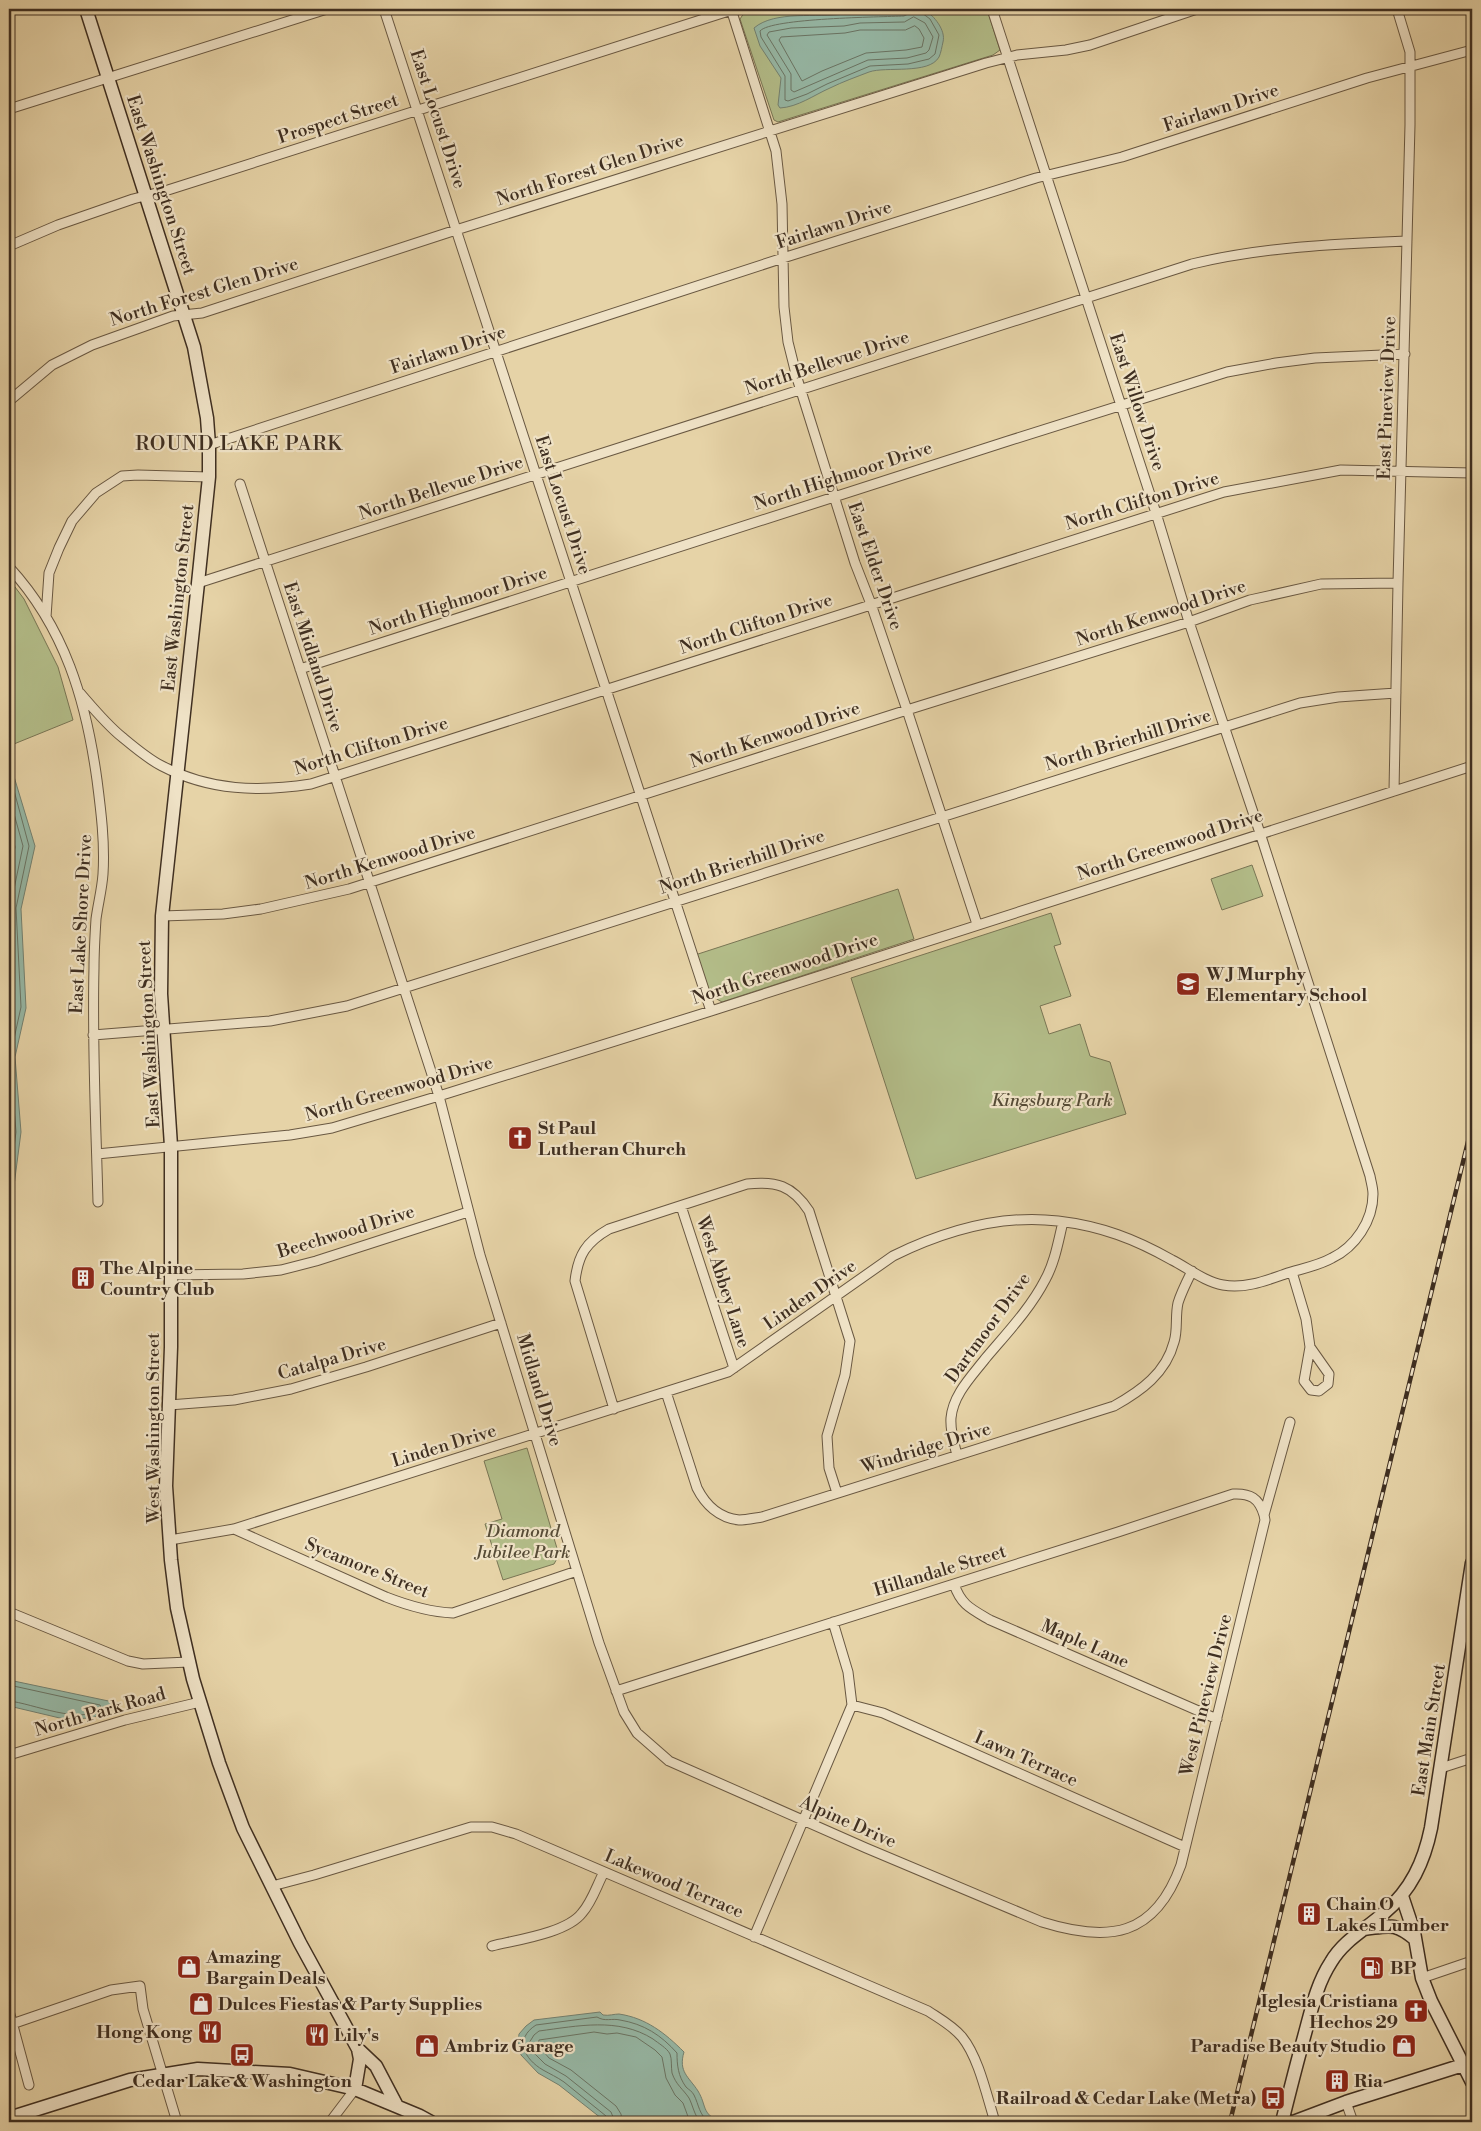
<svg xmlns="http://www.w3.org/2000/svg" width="1481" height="2131" viewBox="0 0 1481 2131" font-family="'Libre Bodoni',serif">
  <rect width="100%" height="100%" fill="#e6d3a7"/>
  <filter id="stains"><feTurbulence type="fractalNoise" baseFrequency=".004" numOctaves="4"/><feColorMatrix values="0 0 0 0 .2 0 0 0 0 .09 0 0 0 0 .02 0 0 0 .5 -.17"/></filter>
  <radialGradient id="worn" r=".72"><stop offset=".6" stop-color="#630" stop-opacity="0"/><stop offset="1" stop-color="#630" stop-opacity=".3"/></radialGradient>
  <!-- green -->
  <path fill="#b3bd89" stroke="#797655" d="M760,9h227l13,41 -7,5 -215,67 -4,-2 -34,-101 4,-6z
    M9,579l15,20 34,68 15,53 -64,26z
    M1252,865l11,31 -41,14 -11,-31z
    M898,889l16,50 -192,63 -14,-8 -13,-39z
    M1051,913l10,31 -7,2 17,50 -31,10 9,28 31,-10 10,32 20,6 16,52 -210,65 -65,-201z
    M527,1448l32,107 -5,9 -51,16 -18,-56 17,-5 -18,-58z"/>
  <!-- water -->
  <path fill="#96b8a6" stroke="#738171" d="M925,10c9,6 21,20 18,32 -1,4 -2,11 -4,15 -10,18 -53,9 -70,15 -13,5 -27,10 -39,16 -16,7 -32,19 -50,20l-2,-3 3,-27 -21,-32 -6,-18c21,-18 64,-10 90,-14 27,-3 54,-3 81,-4z
    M9,760l26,86 -14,63 5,99 -11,49 6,75 -12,92z
    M9,1680l109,23 1,4 -27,11 -28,1 -55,-13z
    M600,2012l3,3c6,1 11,-1 16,-1 27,4 46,19 65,38 -6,20 5,25 14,39 9,15 3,22 22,31h-114l-47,-37 -21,-12 -17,-18 -3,-11 1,-10 7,-8 8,-6z"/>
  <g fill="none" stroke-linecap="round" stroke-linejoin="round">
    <!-- shore -->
    <path stroke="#6a7464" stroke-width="1" d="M909,9l-1,5 -4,2c-23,1 -133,2 -144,15l1,6 24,39v24l3,1 19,-7 20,-10 43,-18 38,-2 21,-5 6,-5 4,-19 -9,-16 -8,-6 -1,-4
      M914,17l11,6 8,14 -4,13 -3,3 -19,5 -39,2 -74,32 -3,-2v-16l-24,-39 2,-3 22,-4 53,-2 16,-3 44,-1z
      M915,26l4,3 5,9 -2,9 -16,3 -40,3 -44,18 -20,10 -23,-41 2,-3 64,-4 15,-3h45z
      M9,772l20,74 -13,62 5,99 -11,50 6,75 -7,54
      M9,796l14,50 -13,62 4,99 -5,25
      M9,823l6,24 -6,31
      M9,1685l91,20 1,3c-19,18 -69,-5 -92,-7
      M608,2122l-2,-6c-14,-11 -28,-23 -42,-34 -7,-5 -14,-8 -21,-12 -19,-11 -29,-31 -7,-45l61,-8c8,5 15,1 23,3 24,4 41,15 57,33 0,12 1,23 9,34 3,3 6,4 8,8 5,10 5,20 15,27
      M615,2122l-4,-10 -45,-36 -21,-12 -14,-14 -2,-7 5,-8 5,-4c39,-5 79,-14 114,8 5,4 14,9 17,15 2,5 1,13 2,19 4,12 11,16 17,25 4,8 5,16 11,24
      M622,2122l-1,-8 -5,-8 -45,-36 -22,-12 -11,-13 1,-5 55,-8 13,2 10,-1 19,4 19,13 7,7 4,21 9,17 8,8 7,19"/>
    <defs>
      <path id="street" d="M384,9l327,1002
        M731,9l45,142 6,53 2,103 4,35 9,36 58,185 16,41 36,106 70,214
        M9,109l318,-100
        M9,246l49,-21 75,-26 35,-9 567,-181
        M9,401l43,-36 40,-20 81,-29 29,-3 254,-83 530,-167 31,-8 49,-5 24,-5 107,-36
        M209,445l574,-187 253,-80 86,-21 245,-79 105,-28
        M240,484l199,612 41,159 119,388 25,69 13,21 32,28 197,87 176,74c67,21 113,15 139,-57l84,-345 -1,-5 26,-93
        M9,567c56,61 77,133 88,213 4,31 8,63 6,94 -1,15 -5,30 -7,45 -1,16 -2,33 -2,49 -2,78 2,156 4,234
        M198,583l994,-319c71,-17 142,-20 215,-23
        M46,617l3,-44 10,-25 13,-27 24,-28 26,-17 16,-1 71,2
        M300,669l708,-228 219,-69 49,-9 39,-5 90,-4
        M80,693c13,15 27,32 42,44 12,10 26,22 40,29 48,25 97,26 149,18l913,-292 117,-22 131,3
        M1394,791l4,-208 12,-458v-73l-13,-43
        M162,916l61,-2 38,-5 88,-20 558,-179 282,-88 61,-22 71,-16 77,-1
        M93,1035l177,-14 77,-15 953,-303 38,-6 58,-4
        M97,1154l193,-19 42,-7 107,-32 272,-85 761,-245
        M681,1206l53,162
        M1292,1272l14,47 4,28 -6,34 7,9 8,1 9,-7 1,-10 -19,-27
        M171,1275l72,-1 38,-4 35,-9 152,-49
        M666,1392l31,96c8,16 22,30 42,32 7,0 16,-2 23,-3l352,-111c27,-15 52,-33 60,-64 4,-12 1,-26 4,-39 3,-10 9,-22 14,-32
        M169,1405l65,-5 57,-11 75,-22 135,-44
        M614,1409l-39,-128c3,-26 11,-39 34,-52l138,-45c29,-3 45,1 62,27l41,130 -5,34 -18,61 2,32 8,25
        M957,1455c-3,-12 -7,-24 -6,-37 2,-23 20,-41 34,-59 21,-25 45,-50 60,-79 10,-18 13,-38 18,-58
        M234,1529l152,68c23,9 43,15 67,16l124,-42
        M170,1540l64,-11 494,-157 165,-116c51,-25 108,-42 165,-35 43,5 77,18 114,39 16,8 33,22 51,25 21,4 42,-4 62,-11 15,-5 33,-8 47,-16 23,-11 41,-37 41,-64 0,-6 -2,-12 -3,-18l-110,-343 -71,-211 -33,-109 -164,-504
        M954,1584c7,21 17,25 36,36l227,99
        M9,1612l119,49 15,3 46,-2
        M616,1691l502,-159 115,-38c17,-1 26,4 31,21
        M852,1705l31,8 302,134
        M9,1755l116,-35 75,-18
        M1441,1768l31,-10
        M272,1886l42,-11 157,-48h21l24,7 412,177c12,8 25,15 34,26 17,21 25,60 33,85
        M754,1937l98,-232 -4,-33 -15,-50
        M492,1946c24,-6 75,-13 90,-33 10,-11 15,-28 22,-41
        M1422,1978l50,-17
        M9,2011l20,74
        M12,2024l99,-34 29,-4 3,23 34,113
        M1346,2102l7,20
        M330,2122l25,-33"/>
      <path id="secondary" d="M86,9l108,338 13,71 2,27v32l-11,106 -36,333 -1,78 10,152v201l-5,139 5,74 6,48 16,71 26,84 24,65 57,115 58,106 2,10 -5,30
        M1402,1896l12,36 8,46 9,23 41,81
        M1364,1929c26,-3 30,-7 51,10
        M358,2049l18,17 21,40
        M9,2118l121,-38 68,-11 92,5 65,15 65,27 11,6
        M1282,2122c7,-28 14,-56 22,-85 7,-25 12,-52 27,-75 13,-22 34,-32 53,-49 27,-23 40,-51 47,-85l41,-265
        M1293,2122l53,-20 117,-37"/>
    </defs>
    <!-- street casing -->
    <use href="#street" stroke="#695842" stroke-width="11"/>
    <!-- secondary casing -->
    <use href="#secondary" stroke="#3f2f21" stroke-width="15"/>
    <!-- street -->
    <use href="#street" stroke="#efe2c6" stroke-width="9"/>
    <!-- secondary -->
    <use href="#secondary" stroke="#efe2c6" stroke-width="12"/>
    <defs>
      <path id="rail" d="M1230,2122l242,-997"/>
    </defs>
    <!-- rail casing -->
    <use href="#rail" stroke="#3f2f21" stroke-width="4.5"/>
    <!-- rail -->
    <use href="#rail" stroke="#efe2c6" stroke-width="2.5" stroke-dasharray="8" stroke-linecap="butt"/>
  </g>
  <!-- icons -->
  <defs>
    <symbol id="school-square" viewBox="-11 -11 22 22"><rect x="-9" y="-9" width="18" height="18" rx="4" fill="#8f2418" stroke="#efe2c6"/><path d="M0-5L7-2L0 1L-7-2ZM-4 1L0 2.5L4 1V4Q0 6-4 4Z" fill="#fff"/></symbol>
    <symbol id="church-square" viewBox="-11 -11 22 22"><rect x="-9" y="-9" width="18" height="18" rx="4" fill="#8f2418" stroke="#efe2c6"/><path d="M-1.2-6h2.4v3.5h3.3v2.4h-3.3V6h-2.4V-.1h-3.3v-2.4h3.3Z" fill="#fff"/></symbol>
    <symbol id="building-square" viewBox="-11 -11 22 22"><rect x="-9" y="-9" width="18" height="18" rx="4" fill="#8f2418" stroke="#efe2c6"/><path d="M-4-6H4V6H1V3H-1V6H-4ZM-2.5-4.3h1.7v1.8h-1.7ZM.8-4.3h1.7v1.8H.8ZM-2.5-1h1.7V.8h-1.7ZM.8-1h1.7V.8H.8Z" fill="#fff"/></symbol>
    <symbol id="shop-square" viewBox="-11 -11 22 22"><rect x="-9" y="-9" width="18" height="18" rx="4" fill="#8f2418" stroke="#efe2c6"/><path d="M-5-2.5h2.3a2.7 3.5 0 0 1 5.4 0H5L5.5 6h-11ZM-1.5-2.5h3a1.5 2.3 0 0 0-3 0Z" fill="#fff"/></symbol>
    <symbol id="fuel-square" viewBox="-11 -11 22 22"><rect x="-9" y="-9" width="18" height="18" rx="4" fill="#8f2418" stroke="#efe2c6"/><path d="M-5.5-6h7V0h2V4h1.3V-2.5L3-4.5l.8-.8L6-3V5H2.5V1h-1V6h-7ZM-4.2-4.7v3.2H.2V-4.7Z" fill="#fff"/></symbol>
    <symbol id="restaurant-square" viewBox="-11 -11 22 22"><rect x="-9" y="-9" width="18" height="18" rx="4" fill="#8f2418" stroke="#efe2c6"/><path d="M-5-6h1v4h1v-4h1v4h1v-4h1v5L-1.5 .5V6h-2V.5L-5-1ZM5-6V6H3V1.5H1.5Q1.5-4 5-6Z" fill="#fff"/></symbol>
    <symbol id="bus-square" viewBox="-11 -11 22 22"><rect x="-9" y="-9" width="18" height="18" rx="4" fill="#8f2418" stroke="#efe2c6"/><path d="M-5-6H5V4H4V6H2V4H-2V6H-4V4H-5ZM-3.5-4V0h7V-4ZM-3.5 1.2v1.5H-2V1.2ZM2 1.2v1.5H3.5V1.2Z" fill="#fff"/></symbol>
  </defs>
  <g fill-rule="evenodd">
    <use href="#school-square" x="1174" y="970" width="28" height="28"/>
    <use href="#church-square" x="506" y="1124" width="28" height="28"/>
    <use href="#building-square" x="69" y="1264" width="28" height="28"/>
    <use href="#building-square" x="1295" y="1900" width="28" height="28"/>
    <use href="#shop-square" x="175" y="1953" width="28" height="28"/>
    <use href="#fuel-square" x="1358" y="1954" width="28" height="28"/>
    <use href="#shop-square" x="187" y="1990" width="28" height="28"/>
    <use href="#church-square" x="1402" y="1997" width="28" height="28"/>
    <use href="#restaurant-square" x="196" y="2018" width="28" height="28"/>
    <use href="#restaurant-square" x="303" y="2021" width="28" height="28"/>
    <use href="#shop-square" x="413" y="2032" width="28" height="28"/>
    <use href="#shop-square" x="1390" y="2032" width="28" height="28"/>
    <use href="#bus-square" x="228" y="2041" width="28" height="28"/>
    <use href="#building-square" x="1323" y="2067" width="28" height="28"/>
    <use href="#bus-square" x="1259" y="2084" width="28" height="28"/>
  </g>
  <g text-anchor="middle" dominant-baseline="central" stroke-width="4.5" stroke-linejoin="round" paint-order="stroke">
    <!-- street labels -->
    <g font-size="18" fill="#3f2f21" stroke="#efe2c6">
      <text transform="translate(1221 108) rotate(-18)">Fairlawn Drive</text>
      <text transform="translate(338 119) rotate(-18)">Prospect Street</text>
      <text transform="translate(438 119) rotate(72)">East Locust Drive</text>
      <text transform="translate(590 170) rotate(-18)">North Forest Glen Drive</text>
      <text transform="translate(161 185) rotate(72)">East Washington Street</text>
      <text transform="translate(834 225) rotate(-18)">Fairlawn Drive</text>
      <text transform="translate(204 292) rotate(-17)">North Forest Glen Drive</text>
      <text transform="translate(448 350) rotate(-18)">Fairlawn Drive</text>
      <text transform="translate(827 363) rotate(-18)">North Bellevue Drive</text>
      <text transform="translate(1387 398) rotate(-88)">East Pineview Drive</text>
      <text transform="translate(1137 402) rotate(72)">East Willow Drive</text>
      <text transform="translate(843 476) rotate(-18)">North Highmoor Drive</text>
      <text transform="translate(441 488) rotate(-18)">North Bellevue Drive</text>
      <text transform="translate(1142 501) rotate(-17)">North Clifton Drive</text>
      <text transform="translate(563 505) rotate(72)">East Locust Drive</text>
      <text transform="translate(875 566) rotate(71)">East Elder Drive</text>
      <text transform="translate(178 598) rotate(-84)">East Washington Street</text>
      <text transform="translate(458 601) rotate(-18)">North Highmoor Drive</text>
      <text transform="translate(1161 613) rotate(-18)">North Kenwood Drive</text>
      <text transform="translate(756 624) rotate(-18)">North Clifton Drive</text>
      <text transform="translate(313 657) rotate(72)">East Midland Drive</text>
      <text transform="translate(775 735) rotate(-18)">North Kenwood Drive</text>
      <text transform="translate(1128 740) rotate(-17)">North Brierhill Drive</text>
      <text transform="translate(371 746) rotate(-17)">North Clifton Drive</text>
      <text transform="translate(1170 845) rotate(-18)">North Greenwood Drive</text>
      <text transform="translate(390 858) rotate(-17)">North Kenwood Drive</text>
      <text transform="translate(742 862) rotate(-18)">North Brierhill Drive</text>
      <text transform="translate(81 924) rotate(-87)">East Lake Shore Drive</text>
      <text transform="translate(785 969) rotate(-18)">North Greenwood Drive</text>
      <text transform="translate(149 1034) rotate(-93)">East Washington Street</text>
      <text transform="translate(399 1089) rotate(-16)">North Greenwood Drive</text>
      <text transform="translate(346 1232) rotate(-17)">Beechwood Drive</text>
      <text transform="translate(723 1282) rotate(72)">West Abbey Lane</text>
      <text transform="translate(810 1295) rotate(-35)">Linden Drive</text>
      <text transform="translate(988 1328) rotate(-54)">Dartmoor Drive</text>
      <text transform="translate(332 1359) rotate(-16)">Catalpa Drive</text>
      <text transform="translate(539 1390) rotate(73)">Midland Drive</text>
      <text transform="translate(153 1428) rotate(-90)">West Washington Street</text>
      <text transform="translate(444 1446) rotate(-17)">Linden Drive</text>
      <text transform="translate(926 1448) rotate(-17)">Windridge Drive</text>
      <text transform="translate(367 1568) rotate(22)">Sycamore Street</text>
      <text transform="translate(940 1571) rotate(-17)">Hillandale Street</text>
      <text transform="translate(1085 1644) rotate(24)">Maple Lane</text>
      <text transform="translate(1206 1695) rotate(-76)">West Pineview Drive</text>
      <text transform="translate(100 1712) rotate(-16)">North Park Road</text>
      <text transform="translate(1429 1730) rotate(-81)">East Main Street</text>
      <text transform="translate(1026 1759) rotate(24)">Lawn Terrace</text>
      <text transform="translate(848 1822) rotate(24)">Alpine Drive</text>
      <text transform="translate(674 1884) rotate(23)">Lakewood Terrace</text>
    </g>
    <!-- poi labels -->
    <g font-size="18" font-weight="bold" fill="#3f2f21" stroke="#efe2c6" text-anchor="start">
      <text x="1206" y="974">W J Murphy<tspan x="1206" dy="21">Elementary School</tspan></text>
      <text x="538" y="1128">St Paul<tspan x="538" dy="21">Lutheran Church</tspan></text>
      <text x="100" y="1268">The Alpine<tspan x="100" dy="21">Country Club</tspan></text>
      <text x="1326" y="1904">Chain O<tspan x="1326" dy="21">Lakes Lumber</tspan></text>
      <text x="206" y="1957">Amazing<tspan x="206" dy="21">Bargain Deals</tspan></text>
      <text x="1390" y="1968">BP</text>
      <text x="1398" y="2001" text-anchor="end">Iglesia Cristiana<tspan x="1398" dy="21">Hechos 29</tspan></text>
      <text x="218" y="2004">Dulces Fiestas &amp; Party Supplies</text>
      <text x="192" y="2032" text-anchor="end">Hong Kong</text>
      <text x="334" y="2035">Lily's</text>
      <text x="444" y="2046">Ambriz Garage</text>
      <text x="1386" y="2046" text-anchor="end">Paradise Beauty Studio</text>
      <text x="242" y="2081" text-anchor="middle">Cedar Lake &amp; Washington</text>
      <text x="1354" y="2081">Ria</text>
      <text x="1256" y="2098" text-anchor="end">Railroad &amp; Cedar Lake (Metra)</text>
    </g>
    <!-- park labels -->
    <g font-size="18" font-style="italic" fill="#564b36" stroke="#efe2c6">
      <text x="1052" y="1100">Kingsburg Park</text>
      <text x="523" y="1531">Diamond<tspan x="523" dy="21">Jubilee Park</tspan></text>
    </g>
    <!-- quarter labels -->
    <g font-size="20" letter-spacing="1" fill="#3f2f21" stroke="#efe2c6">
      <text x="239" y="444">ROUND LAKE PARK</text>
    </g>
  </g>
  <!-- margin -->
  <rect width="1481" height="2131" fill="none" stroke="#e6d3a7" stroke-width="30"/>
  <rect x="10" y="10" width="1461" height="2111" fill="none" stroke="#3f2f21" stroke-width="2.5"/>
  <rect x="15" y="15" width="1451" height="2101" fill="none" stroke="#3f2f21"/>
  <rect width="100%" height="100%" filter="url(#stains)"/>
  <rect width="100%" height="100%" fill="url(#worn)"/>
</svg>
